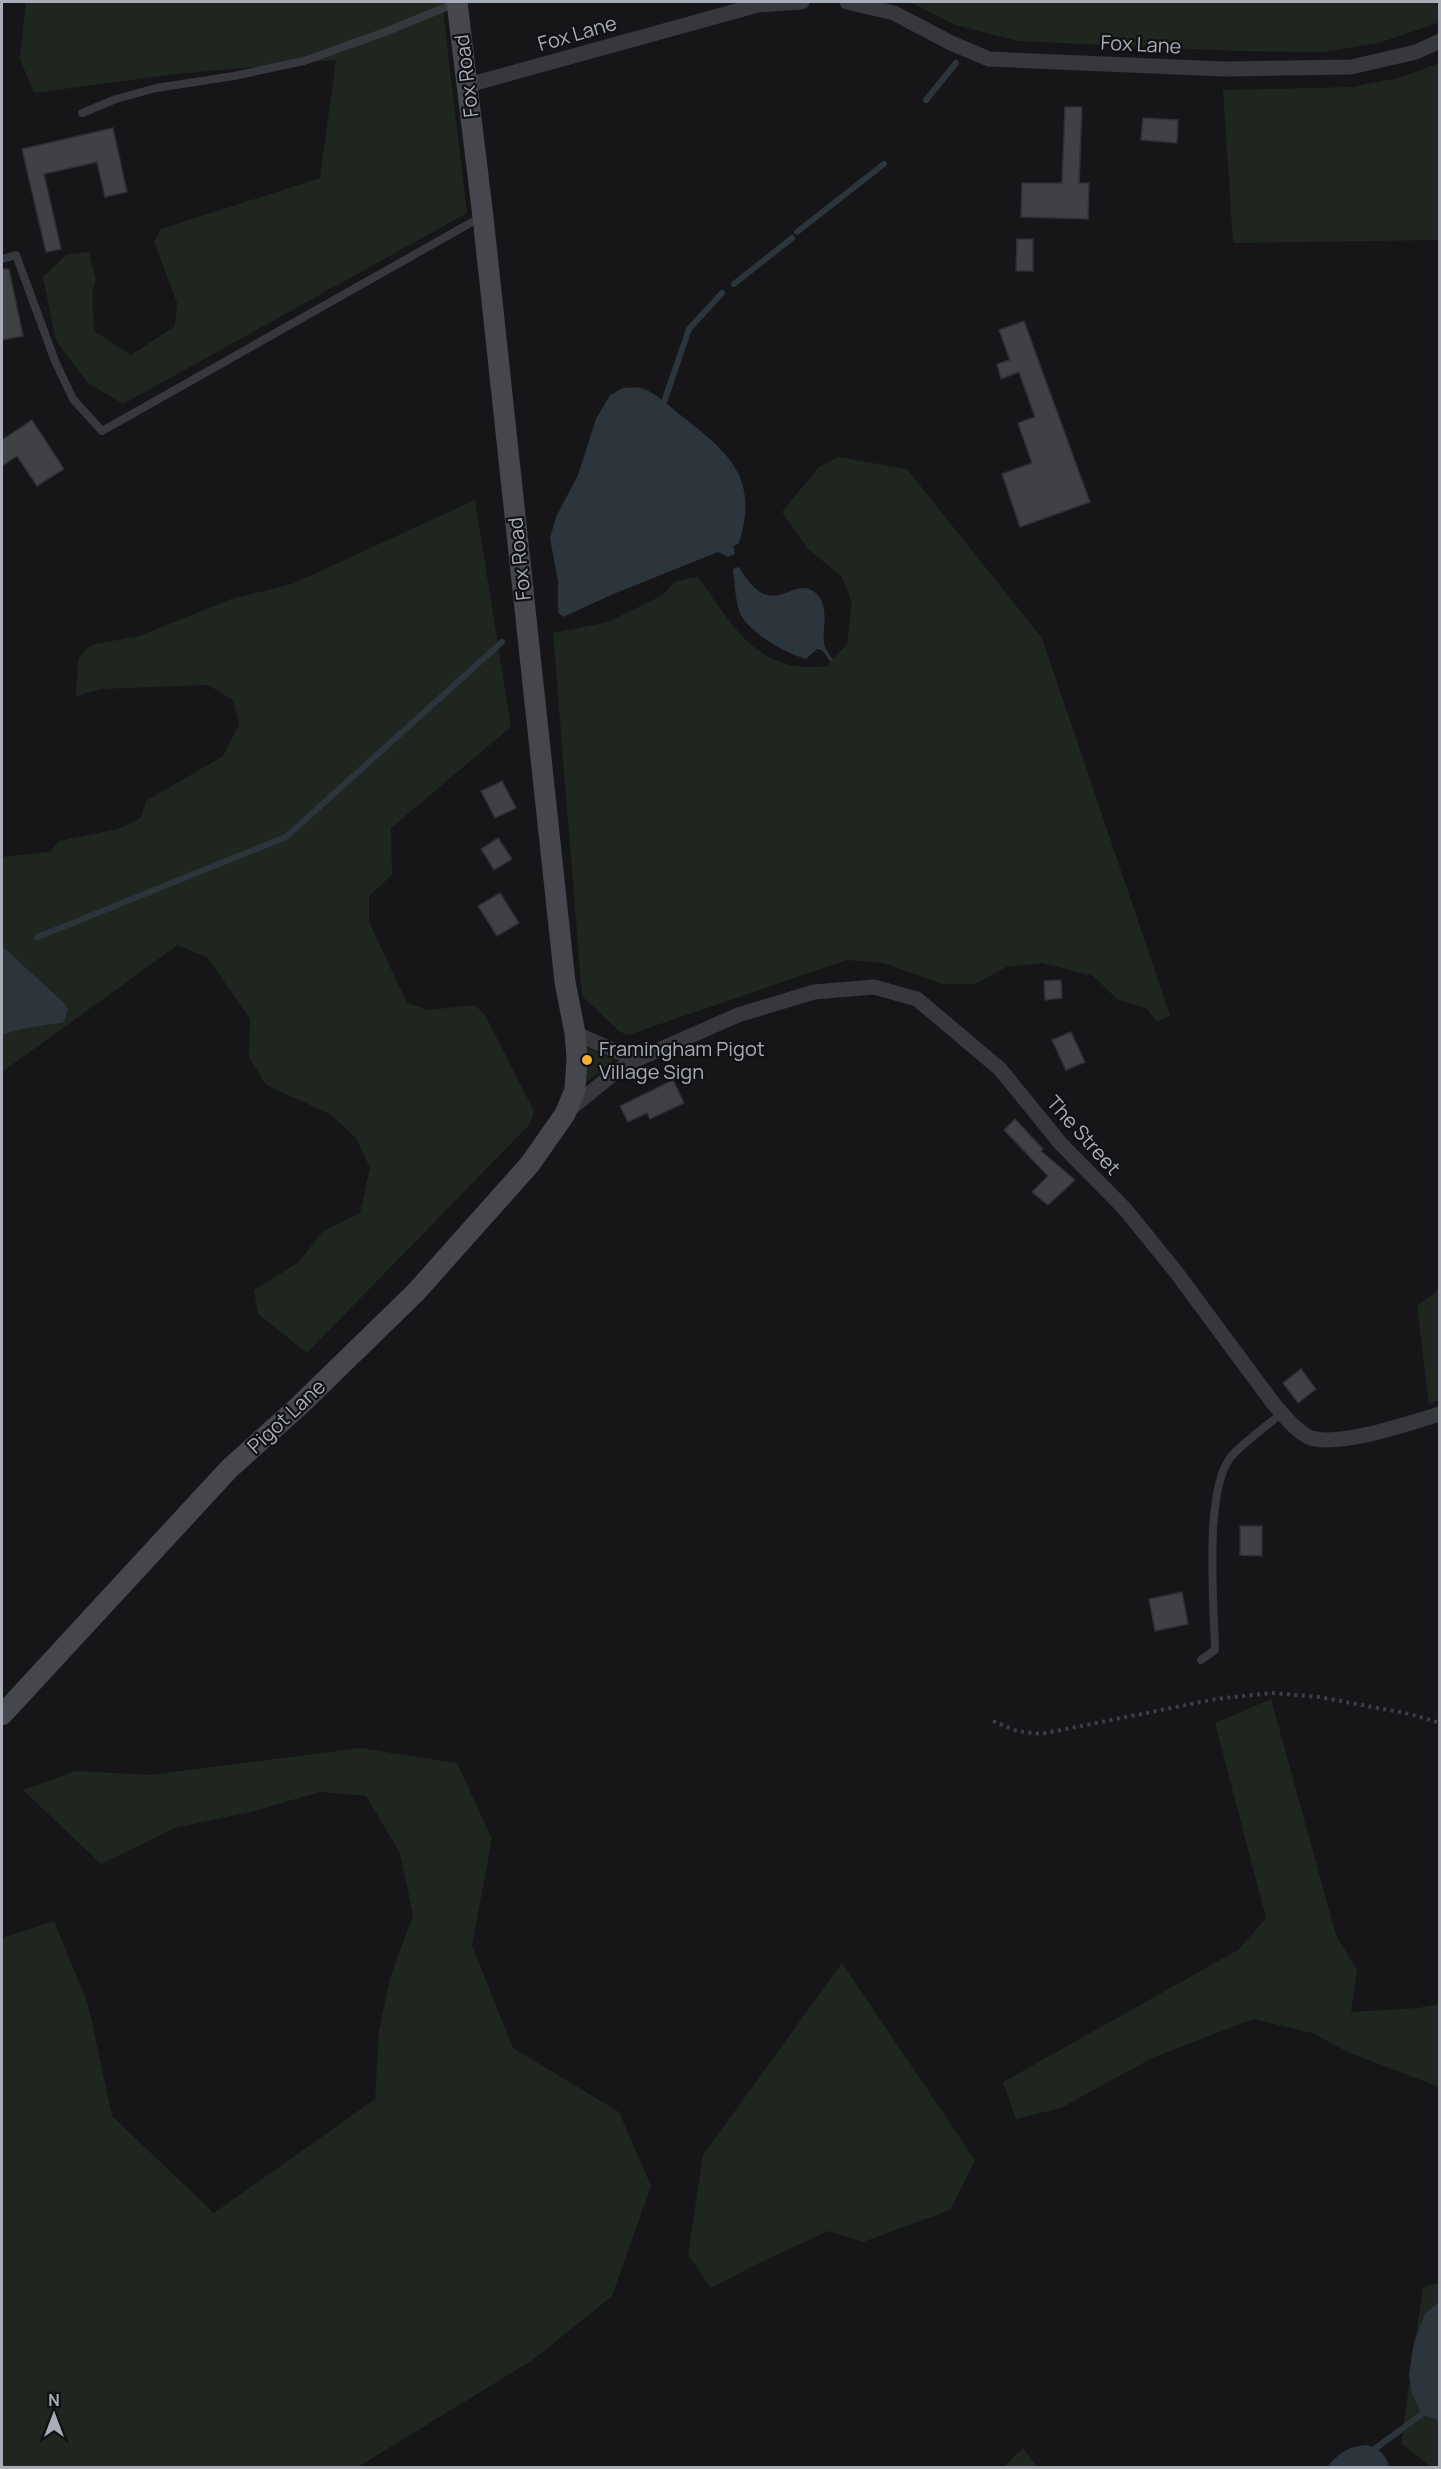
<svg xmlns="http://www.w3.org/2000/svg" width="1441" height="2469" viewBox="0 0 1441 2469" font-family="Manrope,sans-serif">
  <rect width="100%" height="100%" fill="#161618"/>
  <!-- green -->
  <path fill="#1e261f" d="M26,2h416l25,211 -344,191 -35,-21 -32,-42 -13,-64 23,-22 23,-3 7,28 -4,12 2,39 37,24 44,-29 2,-23 -23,-62 7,-12 159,-51 16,-118 -161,14 -141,19 -14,-34z
    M909,2h530l1,20 -58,20 -58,10 -87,-1 -219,-10 -62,-16z
    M1439,63v177l-206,3 -10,-153 129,-3 50,-10z
    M838,457l69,12 135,169 128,377 -13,7 -10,-13 -30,-10 -24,-23 -51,-13 -36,4 -31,17h-33l-58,-21 -37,-3 -219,75 -8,-3 -38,-36 -29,-363 55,-11 55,-27 13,-14 22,-4c37,51 59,98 131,89l1,-5 17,-16 5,-42 -10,-26 -35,-29 -25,-36 37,-45z
    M475,500l36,227 -120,101 1,47 -23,21v26l38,81 21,7 47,-5 10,10 49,96 -4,13 -223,229 -49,-39 -4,-24 45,-28 23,-30 38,-19 10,-45 -14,-30 -26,-24 -64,-29 -17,-28 1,-38 -42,-61 -30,-13 -176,127v-37l66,-26 -66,-63v-89l48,-5 9,-11 59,-12 23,-11 5,-17 77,-45 16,-31 -6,-25 -25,-15 -107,4 -25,7 2,-37 12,-14 49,-9 92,-37 61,-15z
    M584,1046l30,14 -31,25z
    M1439,1290v110l-10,4 -12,-98z
    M1271,1699l65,236 21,35 -6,42 67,-4 21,-4v83l-89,-34 -38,-20 -59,-14 -101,39 -91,50 -45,11 -13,-37 235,-132 28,-32 -51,-195z
    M360,1748l97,15 35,76 -20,106 41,103 106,64 32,74 -39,110 -78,63 -176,108h-356v-529l52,-17 34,83 24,112 102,97 161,-114 4,-68 11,-53 23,-63 -13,-62 -34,-57 -46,-4 -66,19 -79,17 -74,36 -78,-74 53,-19 74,4z
    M842,1963l133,197 -25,50 -87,32 -35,-11 -71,33 -46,24 -23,-33 15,-100z
    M1439,2283v184h-8l-30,-24 22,-156z
    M1023,2448l14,19h-33z"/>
  <!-- water -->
  <path fill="#2c353c" d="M623,388c5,0 13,-1 18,0 15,4 30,20 42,29 47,37 76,61 56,126l-6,3 2,8 -7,3 -10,-5 -107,43 -48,22 -5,-5v-31l-8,-43 6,-21 22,-42 18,-56 14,-24z
    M739,567c33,57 52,9 74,24 18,12 9,36 11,53 1,5 6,11 9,16l-3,1 -8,-11 -5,-1 -11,10c-20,-6 -55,-25 -65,-44 -6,-12 -6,-32 -8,-46z
    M2,946l61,56 5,7 -4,13 -43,7 -19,6z
    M1439,2302v119l-17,-7 -10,-20 -3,-20 5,-32 11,-28z
    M1367,2445c12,4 19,9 22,22h-62c12,-14 21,-21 40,-22z"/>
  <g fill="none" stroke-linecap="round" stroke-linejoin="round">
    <!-- stream -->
    <path stroke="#2c353c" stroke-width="6" d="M926,100l30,-37
      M797,232l87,-68
      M734,284l58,-46
      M664,402l25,-73 33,-36
      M38,937l248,-100 216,-195
      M1376,2448l46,-34"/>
  </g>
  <!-- building -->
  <path fill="#404145" stroke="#303034" stroke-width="1.5" d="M1065,107h17l-3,76h10l-1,36 -67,-2 1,-34h40z
    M1143,118l35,2 -1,23 -36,-3z
    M113,128l14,64 -22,5 -8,-35 -53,12 17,75 -15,3 -24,-103z
    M1017,239h16v32h-17z
    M2,269h7l14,67 -21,4z
    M1024,321l66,181 -70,25 -18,-53 30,-11 -14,-40 17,-6 -16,-45 -18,7 -4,-15 13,-4 -11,-30z
    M32,420l32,49 -27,17 -20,-30 -15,10v-26z
    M502,781l14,27 -21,10 -14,-27z
    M498,838l14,21 -18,11 -13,-21z
    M500,893l19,30 -22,13 -19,-30z
    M1061,980l1,18 -17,2 -1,-19z
    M1071,1032l14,30 -19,8 -14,-30z
    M673,1080l11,23 -34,16 -3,-6 -19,9 -8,-16z
    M1015,1119l28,30 -2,2 34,29 -27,25 -16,-13 16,-16 -44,-46z
    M1301,1369l15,20 -18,14 -15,-20z
    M1240,1526h22v30l-22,-1z
    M1182,1592l6,32 -33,7 -6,-32z"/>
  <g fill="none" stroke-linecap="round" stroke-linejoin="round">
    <!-- path -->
    <path stroke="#3d3f44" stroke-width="4" stroke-dasharray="3 4.5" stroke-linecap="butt" d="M993,1721l24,10 24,3 175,-35 55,-6 48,4 91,17 30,9"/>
    <!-- lane -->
    <path stroke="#37383d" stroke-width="8" d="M82,113l34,-14 40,-11 78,-12 70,-15 81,-29 71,-29
      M2,259l14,-4 39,106 18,38 29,32 379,-214
      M1201,1660l14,-10c-1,-45 -11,-157 15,-192 9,-12 39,-34 52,-45"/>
    <!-- street -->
    <path stroke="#37383d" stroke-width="15" d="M847,2l47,11 57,30 38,16 236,10 126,-2 65,-15 24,-11
      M468,85l290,-80 44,-3
      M575,1033l61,27
      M569,1110l49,-40 18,-10 102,-45 76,-23 60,-5 43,12 83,70 61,75 64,65 51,63 97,131c10,11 24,30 38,35 30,9 98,-15 129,-24"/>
    <!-- secondary -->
    <path stroke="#45474d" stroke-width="21" d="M2,1715l227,-246 71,-64 116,-113 114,-128 35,-50 10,-24 2,-32 -2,-25 -10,-51 -82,-765 -26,-215"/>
  </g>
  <!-- markers -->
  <circle fill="#f2b134" stroke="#111113" stroke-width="2" cx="587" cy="1060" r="6"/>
  <g text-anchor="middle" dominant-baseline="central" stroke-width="4.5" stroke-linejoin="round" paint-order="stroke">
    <!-- street labels -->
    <g font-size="20" fill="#a8adb8" stroke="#111113">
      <text transform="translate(577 33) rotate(-16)">Fox Lane</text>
      <text transform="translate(1141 44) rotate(3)">Fox Lane</text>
      <text transform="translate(466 76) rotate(-97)">Fox Road</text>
      <text transform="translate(519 559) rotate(-96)">Fox Road</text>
      <text transform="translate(1084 1135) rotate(48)">The Street</text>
      <text transform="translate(286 1416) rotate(-43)">Pigot Lane</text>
    </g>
    <!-- poi labels -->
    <g font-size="20" fill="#a8adb8" stroke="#111113" text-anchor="start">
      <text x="599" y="1048">Framingham Pigot<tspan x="599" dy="23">Village Sign</tspan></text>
    </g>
  </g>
  <!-- border -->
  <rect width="1441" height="2469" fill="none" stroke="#a8adb8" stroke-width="6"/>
  <!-- north arrow -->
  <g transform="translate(54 2415)" stroke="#111113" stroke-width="4.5" paint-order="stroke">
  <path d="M0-4.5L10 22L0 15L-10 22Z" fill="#a8adb8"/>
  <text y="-9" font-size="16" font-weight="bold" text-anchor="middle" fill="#a8adb8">N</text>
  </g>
</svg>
